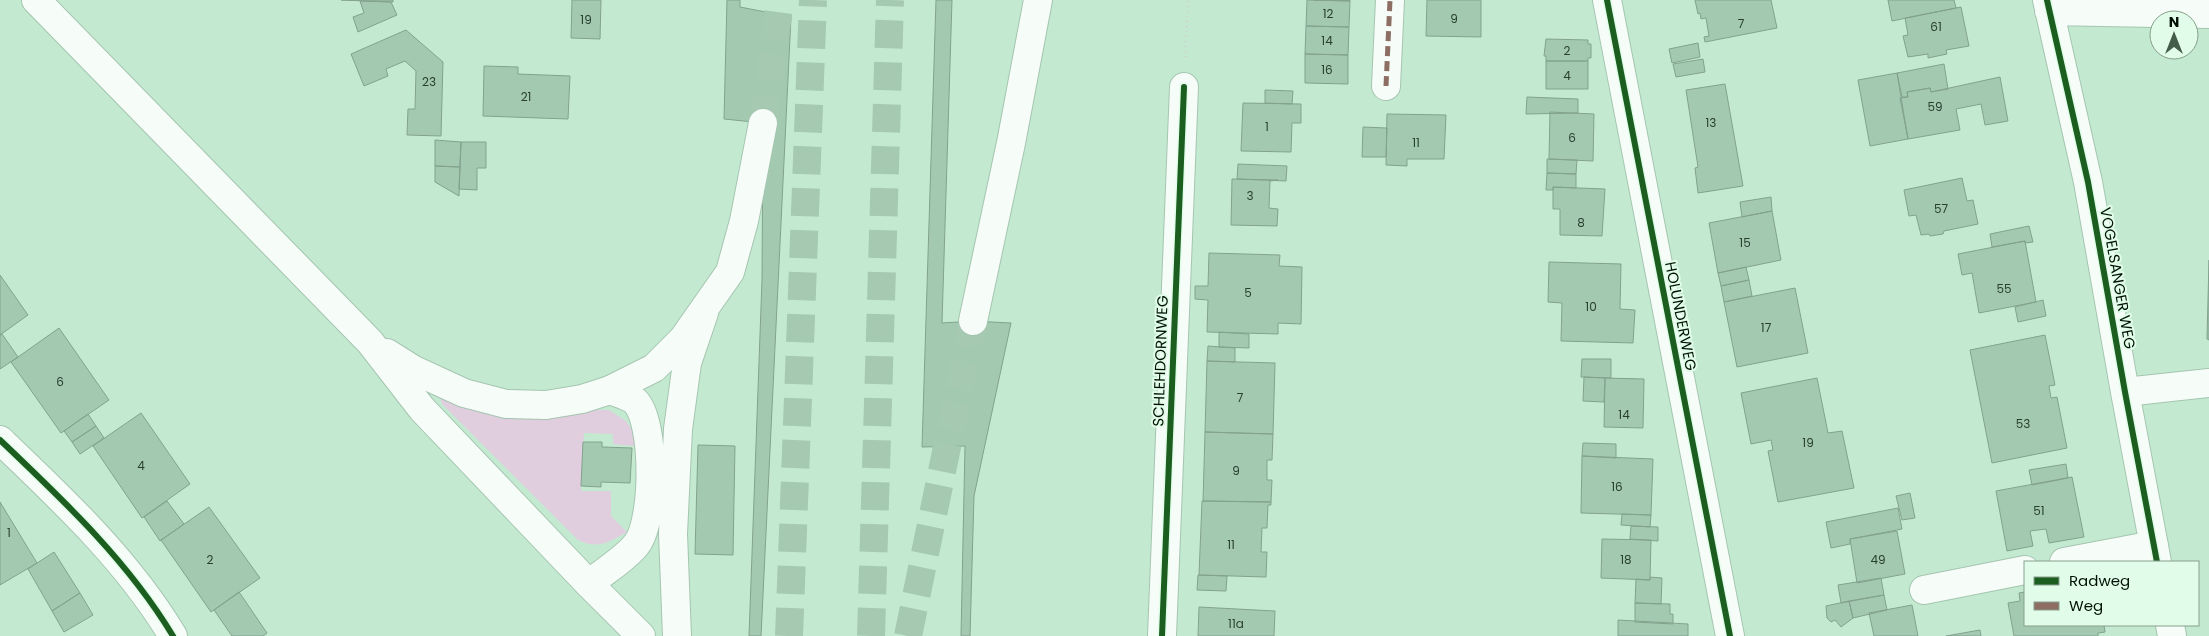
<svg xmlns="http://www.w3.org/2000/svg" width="2209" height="636" viewBox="0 0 2209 636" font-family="Poppins,sans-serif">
  <rect width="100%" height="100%" fill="#c3ead0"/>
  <!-- green -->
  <path fill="#e0cede" d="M440,397l38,15 23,4 62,-1 30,-5h16l17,11 9,13v12l-22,-2v-10l-29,-1 -3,58h30v25l16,16c-17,10 -30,18 -49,8l-136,-136z"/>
  <!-- building -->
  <path fill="#a3cab1" stroke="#83a28e" d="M341,0h52v2z
    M572,0h29l-1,39 -29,-1z
    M727,0h13v7l51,10 -30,619h-12l13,-356 1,-157 -39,-4z
    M936,0h16l-10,323 31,-2 38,2 -37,173 -4,140h-9l4,-190 -43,1z
    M1307,0l43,1 -1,26 -43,-1z
    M1314,0h36v1z
    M1427,0h54v37l-55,-1z
    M1695,0h76l6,28 -72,14 -1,-5 5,-1 -3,-18 -5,1 -1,-6 -2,1z
    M1888,0h66l2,8 -64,13z
    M360,1l31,1 6,13 -39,17 -5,-15 11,-4z
    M1961,7l8,39 -23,4 1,4 -19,4v-4l-20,3 -5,-21 5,-1 -3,-17z
    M1306,26l43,1 -1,28 -43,-1z
    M406,30l37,32 -2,74 -34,-1 1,-26h7l1,-38 -11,-10 -19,8 2,7 -24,10 -13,-32z
    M1546,39l42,1v4h3v14h-3v3h-42v-5h-2z
    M1698,43l2,14 -28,6 -3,-14z
    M1305,54l43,1v29l-43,-1z
    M1703,59l2,13 -29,5 -3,-13z
    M1546,61h42v28h-42z
    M1944,64l4,25 -17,3 -1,-4 -23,4 1,5h-6l-5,-24z
    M484,66l34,1v7l52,2 -2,43 -85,-3z
    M1897,73l11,66 -38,7 -12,-66z
    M2000,77l8,44 -23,4 -4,-21 -25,5 4,21 -52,9 -8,-41 8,-1 -1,-5 23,-4 1,4z
    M1725,84l18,102 -45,7 -3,-25 3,-1 -12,-77z
    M1265,90l28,1 -1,13 -27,-1z
    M1527,97l51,2v14l-52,1z
    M1243,103l58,1v19h-9l-1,29 -50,-1z
    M1550,112l44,2 -1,47 -44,-2z
    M1387,114l59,1 -2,44h-37v7l-21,-1z
    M1363,127l24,1 -1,29h-24z
    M435,140l26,2 -1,25 -25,-1z
    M461,142h25v26h-9v22l-18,-1z
    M1547,159l30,1 -1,14 -29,-1z
    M1238,164l49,2 -1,15 -49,-2z
    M435,166l25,1 -1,29 -24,-14z
    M1547,173l29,1v14l-23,-1v3h-7z
    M1962,178l5,23 6,-1 5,24 -34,7 -1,3 -13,2 -1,-2 -8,1 -5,-20 -7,1 -5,-26z
    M1232,179l46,1 -8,1 -1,27 9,1 -1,17 -46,-1z
    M1553,187l52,2 -3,47 -42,-1v-26h-7z
    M1771,197l1,14 -30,6 -2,-15z
    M1772,211l9,49 -63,13 -9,-50z
    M2029,226l4,16 -8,1v-2l-33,6 -2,-13z
    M2025,241l11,61 -57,11 -7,-40 -10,2 -4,-21z
    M1209,253l71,2 -1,11 23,1 -1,57 -23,-1v11l-71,-2 1,-32 -13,-1v-13h13z
    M2209,260v80l-2,-1z
    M1549,262l72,2 -1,45 15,1 -2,33 -72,-2 1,-38 -14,-1z
    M1746,267l3,13 -28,6 -3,-13z
    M0,275l28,40 -28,20z
    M1749,280l3,16 -28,6 -3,-16z
    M1795,288l13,65 -71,14 -13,-65z
    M2043,300l3,16 -28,6 -3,-15z
    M59,328l50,72 -48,33 -50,-71z
    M1219,332l30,2v14l-30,-1z
    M2,334l16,23 -18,12v-34z
    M2045,335l10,50 -6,1 2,12 6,-1 10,51 -75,15 -22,-113z
    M1208,346l27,2v14l-28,-1z
    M1582,359h29v19l-30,-1z
    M1207,361l68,2 -2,71 -68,-2z
    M1584,377l21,1 -1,24 -21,-1z
    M1605,378l39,1 -1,49 -39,-1z
    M1817,378l11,55 14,-2 12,57 -76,14 -10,-51 5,-1 -2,-10 -20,4 -10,-51z
    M141,413l49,71 -48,34 -49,-72z
    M88,414l8,12 -24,16 -8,-11z
    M96,426l8,12 -24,16 -8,-12z
    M1205,432l68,2 -1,26h-5v20h5l-1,22 -68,-1z
    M583,442h19v5l30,1 -2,35 -29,-1v5l-20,-1z
    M1583,443l33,1v14l-34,-2z
    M698,445l37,1 -2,109 -38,-1z
    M1582,456l71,3 -2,56 -70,-2z
    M2066,464l2,14 -36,7 -3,-15z
    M2072,477l12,60 -35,6 -3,-14 -16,2 3,15 -26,5 -11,-60z
    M1910,493l5,25 -13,2 -6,-24z
    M167,501l17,23 -24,17 -16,-24z
    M1202,501l69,1v3h-3l-1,23h-5l-1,24h6l-1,25 -67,-2z
    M0,502l37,61 -37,22z
    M209,507l51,71 -49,34 -50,-72z
    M1898,508l4,21 -52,10v5l-19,4 -5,-26z
    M1622,514l29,1 -1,12 -29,-2z
    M1631,526l27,1v14l-28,-2z
    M1897,531l8,43 -48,9 -7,-44z
    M1602,539l49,1 -1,40 -49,-2z
    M54,552l26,41 -28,18 -24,-42z
    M1198,575l29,1 -1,15 -29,-1z
    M1650,577l12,1 -1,26 -26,-1 1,-24 14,1z
    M1881,578l3,17 -43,8 -3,-18z
    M239,592l28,41 -4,3h-31l-18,-26z
    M2025,592v33h79l1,7 -7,1v3h-84l-6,-33 12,-2 -1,-8z
    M80,593l13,22 -29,17 -12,-21z
    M1884,595l3,15 -34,8 -4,-17z
    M1849,601l4,17 -12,9 -6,-7 -4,2 -4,-4 -1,-12z
    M1635,603l35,1v10h3v10l-38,-2z
    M1912,605l6,31h-44l-5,-23z
    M1199,607l76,4 -1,25h-76z
    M1618,620l70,4v12h-70z
    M1980,630l1,6h-35z"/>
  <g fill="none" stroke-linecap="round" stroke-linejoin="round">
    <!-- highway-tunnel -->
    <path stroke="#a6c9b1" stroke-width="28" stroke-dasharray="28 14" stroke-linecap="butt" d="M763,123l17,-123
      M789,636l24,-636
      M871,636l19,-636
      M908,636l65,-315"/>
    <defs>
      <path id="minor" d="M1607,0l123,636
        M2047,0l41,182 37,210 32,170
        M2049,11l160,3
        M1386,86l4,-86
        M2125,392l84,-9
        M0,440c63,60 128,121 173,196
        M2064,562l90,-17
        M589,584c14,-12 36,-25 47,-39 19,-22 20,-123 -1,-144 -6,-5 -18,-8 -25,-11
        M1924,590l101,-20
        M2170,625l2,11
        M677,636l-4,-102 5,-105 9,-66 17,-50
        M1162,636l22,-549"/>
      <path id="highway" d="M36,0l334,342 52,67 167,175 52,52
        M973,321l38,-178 27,-143
        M387,353l27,17 50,23 42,11 40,1 36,-6 28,-9 44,-22 29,-29 47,-67 14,-51 19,-98"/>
    </defs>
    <!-- minor casing -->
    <use href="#minor" stroke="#a5c5b0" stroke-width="30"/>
    <!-- highway casing -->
    <use href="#highway" stroke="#a5c5b0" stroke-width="30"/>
    <!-- path -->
    <path stroke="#cbd6ce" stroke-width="3" stroke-dasharray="1 4" stroke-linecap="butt" d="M1185,57l3,-57"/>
    <!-- minor -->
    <use href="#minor" stroke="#f6fcf8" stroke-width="28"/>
    <!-- highway -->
    <use href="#highway" stroke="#f6fcf8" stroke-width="28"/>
    <!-- quiet -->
    <path stroke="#8d6e63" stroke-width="5" stroke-dasharray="10 5" stroke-linecap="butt" d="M1386,86l4,-86"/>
    <defs>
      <path id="cycleway" d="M1607,0l123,636
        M2047,0l41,182 37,210 32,170
        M0,440c63,60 128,121 173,196
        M1162,636l22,-549"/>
    </defs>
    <!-- cycleway casing -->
    <use href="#cycleway" stroke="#e1fde9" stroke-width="9"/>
    <!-- cycleway -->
    <use href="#cycleway" stroke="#1b5e20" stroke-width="6"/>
  </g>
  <g text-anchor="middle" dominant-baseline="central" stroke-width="4" stroke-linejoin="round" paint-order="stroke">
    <!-- number labels -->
    <g font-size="12" fill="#293f2e">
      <text x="1328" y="13">12</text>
      <text x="1454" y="18">9</text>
      <text x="586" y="19">19</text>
      <text x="1741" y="23">7</text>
      <text x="1936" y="26">61</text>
      <text x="1327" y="40">14</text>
      <text x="1567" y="50">2</text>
      <text x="1327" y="69">16</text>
      <text x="1567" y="75">4</text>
      <text x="429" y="81">23</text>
      <text x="526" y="96">21</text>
      <text x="1935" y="106">59</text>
      <text x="1711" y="122">13</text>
      <text x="1267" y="126">1</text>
      <text x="1572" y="137">6</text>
      <text x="1416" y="142">11</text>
      <text x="1250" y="195">3</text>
      <text x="1941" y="208">57</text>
      <text x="1581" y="222">8</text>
      <text x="1745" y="242">15</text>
      <text x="2004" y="288">55</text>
      <text x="1248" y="292">5</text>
      <text x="1591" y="306">10</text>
      <text x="1766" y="327">17</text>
      <text x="60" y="381">6</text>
      <text x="1240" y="397">7</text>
      <text x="1624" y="414">14</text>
      <text x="2023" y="423">53</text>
      <text x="1808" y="442">19</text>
      <text x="141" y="465">4</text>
      <text x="1236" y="470">9</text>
      <text x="1617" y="486">16</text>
      <text x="2039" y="510">51</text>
      <text x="9" y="532">1</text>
      <text x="1231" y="544">11</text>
      <text x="210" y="559">2</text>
      <text x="1626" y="559">18</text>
      <text x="1878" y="559">49</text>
      <text x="1236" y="623">11a</text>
    </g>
    <!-- street labels -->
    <g font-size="15" fill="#001103" stroke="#e1fde9">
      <text transform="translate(2118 278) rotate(80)">VOGELSANGER WEG</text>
      <text transform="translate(1681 316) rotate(79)">HOLUNDERWEG</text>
      <text transform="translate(1160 361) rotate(-88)">SCHLEHDORNWEG</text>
    </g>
  </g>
  <!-- legend -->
  <rect x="2024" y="561" width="175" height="65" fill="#e1fde9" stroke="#879f8d"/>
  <rect x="2034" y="577" width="25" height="8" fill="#1b5e20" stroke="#879f8d"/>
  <text x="2069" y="586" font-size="15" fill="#001103">Radweg</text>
  <rect x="2034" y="602" width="25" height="8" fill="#8d6e63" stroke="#879f8d"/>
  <text x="2069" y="611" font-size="15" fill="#001103">Weg</text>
  <!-- north arrow -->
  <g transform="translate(2174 35)"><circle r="24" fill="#e1fde9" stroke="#879f8d"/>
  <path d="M0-4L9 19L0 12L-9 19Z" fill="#445d4b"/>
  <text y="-8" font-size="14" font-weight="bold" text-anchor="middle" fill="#001103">N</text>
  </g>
</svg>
